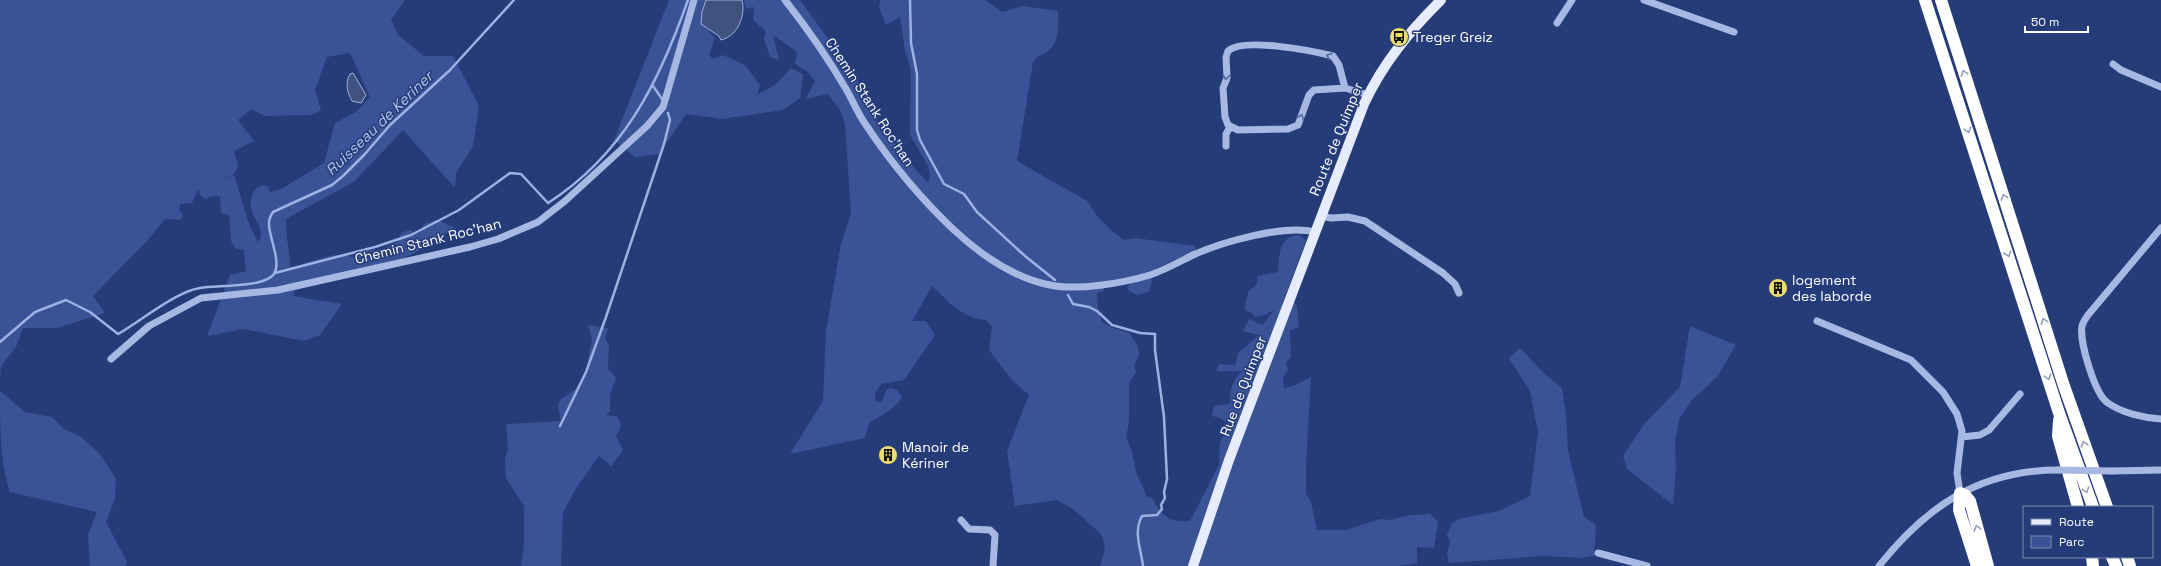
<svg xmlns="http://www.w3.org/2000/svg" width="2161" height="566" viewBox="0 0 2161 566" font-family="'Space Grotesk',sans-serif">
  <rect width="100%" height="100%" fill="#253c79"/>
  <!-- green -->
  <path fill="#395396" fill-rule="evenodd" d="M0,0h405l-14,20 7,15 26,21h29l26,50 -6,40 -17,27 -1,15 -52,-58 -48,51 -69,38c-1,17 4,31 4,48 20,-3 46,-19 64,-9l7,-6 21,-3 16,-7 3,-9 9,-3 9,4 5,-10 13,-4 19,8 -43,26 -18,7 -67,18 -34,12 -1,5 49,8 -22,31 -16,6 -60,-12 -37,7 23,-61 16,-4 -2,-21 -8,-1 -5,-8 -2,-26 -8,-2 -1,-16 -4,-2 -11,4 -5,-4 -2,-6 -6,14 -12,1 -1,6 4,6 -3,4 -15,-1 -17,21 -55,56 12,17 -48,15h-34l-7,19 -15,19 -1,16zM350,53l20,44 -14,15 -21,11 -11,40 -43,26 -11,3 -2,-6c-15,-4 -21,15 -15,28 3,8 13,19 5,28l-9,-18 -15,-49 -13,5 13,-6 4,-8 -4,-15 20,-10 -16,-21 13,-11 14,7 46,-1 10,-5 -6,-20 12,-33z
    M669,0h37l-4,12 -1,11 14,15 -6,17 4,4 10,-4 22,10 15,20 -3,10 18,-10 16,-17 12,6 -3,24 -17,12 -61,9 -36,-5 -27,40 -24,3 -21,-17z
    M744,0h56l53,73 21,37 4,16 16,16 7,11 27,30 2,-8 -2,-9 -18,-31 1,-64 -6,-21 -5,-33 -14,8 -7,-17 1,-8h105l17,12 21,-6 35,5c0,13 2,32 -10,40 -7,4 -10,5 -15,11l-16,99 70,40 10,15 14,14 13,10 11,-2 60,8v5l-44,20 1,11 -3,10 -12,3 -8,-4 -2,-4 6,-6 -30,2 1,8 -7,2 1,16 4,13 11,6 16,5c8,11 15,19 5,32l2,7 -7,11v39l-3,15 6,15 4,20 11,25 5,1c10,17 16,25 38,23l29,-56 1,-23 10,-17 -10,-7 -8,-2 2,-10 16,-2c0,-14 1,-23 12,-33h-26l3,-7 16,1 3,-12 21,-18 -16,-4 6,-12 14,6 11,-15 -12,6 -7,1 -3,-4 -8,-4 5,-19 7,-4 2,-10 20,-4c1,-16 1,-36 21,-37l7,5 -24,65 11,-4 4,5 2,21 -9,4 1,25 -5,7 2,7 -5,8 1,10 9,-2 18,-9 -5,88v28l5,9 6,28h29l34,-11 11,1 19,-5 20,-1 8,8 -4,26 -17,-1v16l-19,3h-298l5,-17 -3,-14 -29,-26 -16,-9 -42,6 -8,-55 22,-56 -17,-15 -23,-30 3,-23 -6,-7c-24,-2 -37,-18 -54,-34l-20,35h14l9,14 -31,45 -23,4 -6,9v7l6,3 6,-14 4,-1 6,2 5,8c-7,10 -22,19 -33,25l-4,15 -75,16 33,-53 3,-70 15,-87 10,-30 -6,-90 -5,-14 -12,-16 -22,5 9,-18 -8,-10 -12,-7 2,-12 -24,-17 6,25 -9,-3 -6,-18 2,-8 -13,-11 1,-13 -8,2z
    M588,325l20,3 -3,10 4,7 -1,24 8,9 -6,17v16l-4,4 12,2 3,9 -5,10 7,14 -12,16 -12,-10 -24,34 -12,23 -2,53h-40l3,-19v-41l-18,-28 -1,-18 3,-12 -2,-24 55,-3 -3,-16 3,-6 13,-9 11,-13 7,-38z
    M1690,326l46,19 -19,32 -26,24 -12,18 -4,22 1,27 -3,37 -46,-36 -4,-13 22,-33 35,-36z
    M1520,348l26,27 16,13 4,28 2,35 16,66 12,8 -2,31 -13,2 -38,-2 -94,7 -2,-9 3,-13 -3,-6 4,-11 8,-5 40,-8 31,-15 8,-64 -8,-41 -21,-33z
    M0,391l25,21 27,5 12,12 17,8 19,17 16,25 -1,20 -9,23 21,40 -2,4h-35l-2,-31 9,-23 -87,-20c-10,-29 -10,-68 -10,-101z"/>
  <!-- water -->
  <path fill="#42527f" stroke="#9cb1e4" d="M706,0h36c4,15 -4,36 -21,40l-2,-4 -18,-12 1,-12z
    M353,73l13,22 -5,8 -9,-2c-5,-9 -7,-18 -2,-27z"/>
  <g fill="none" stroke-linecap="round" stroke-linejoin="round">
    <!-- stream -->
    <path stroke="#9cb1e4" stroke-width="2.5" d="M910,0l1,43 6,31v56l3,10 24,44 20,10 13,18 48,44 30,24
      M653,86l9,13
      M275,273l100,-26 36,-12 48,-25 51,-37 11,1 27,29c76,-49 111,-121 140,-203
      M1068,295l5,9 16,3 8,4 15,14 28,8 15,1v16l9,67 3,62 -3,13 1,6 -4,7 1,4 -5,6 -15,1c-9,16 -1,33 1,50
      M0,342l35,-30 31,-12 24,12 28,22c23,-13 57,-42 82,-46 17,-3 64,0 74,-14 8,-12 -6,-39 -5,-51 0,-5 2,-8 4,-11l59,-27 11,-9 21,-21 26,-30 60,-55 64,-70
      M560,426l26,-54 20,-55 58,-173 6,-24 -2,-7"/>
    <!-- minor -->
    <path stroke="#a7b9e3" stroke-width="7" d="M785,0c22,28 43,58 61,89 7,12 12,25 20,36 26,39 54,73 88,105 27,25 60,48 96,55 28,6 73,-2 100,-10 15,-5 29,-13 43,-20 29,-13 92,-31 122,-23
      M1644,0l90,32
      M1557,23l15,-23
      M2113,64l8,6 40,17
      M1345,88l-6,-23 -6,-9c-20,-5 -90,-19 -105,-5l-2,6 1,21 -4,10 2,29 3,8 10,5 50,-1 10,-4 11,-30 5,-5 31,-2 23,7
      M1226,146v-12l4,-7
      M1321,216l10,2 17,-1 17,4 78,52 12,11 4,9
      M2161,228l-73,87c-2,3 -5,7 -6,11 -3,15 13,69 26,77 14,10 36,15 53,16
      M1817,321l94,39 32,32 14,22 5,17 -5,42 3,20
      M111,359l38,-33 52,-28 77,-8 192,-43 28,-8 40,-17 27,-21 82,-75 16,-19 3,-10 28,-97
      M1962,437l18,-2 9,-5 31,-36
      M2112,471l49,-1
      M961,520l8,9 21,1 5,5 -2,31
      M1598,553l49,13
      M1879,566c47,-59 100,-96 179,-96"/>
    <!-- major -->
    <path stroke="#e7ecfc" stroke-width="10" d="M1193,566l36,-106 135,-356c19,-41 45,-72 77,-104"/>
    <!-- highway -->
    <path stroke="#fff" stroke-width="12" d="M1925,0l134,413 34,94
      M1941,0l123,386 43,121
      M2059,420l-1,16 20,71
      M2092,557l1,9
      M2112,557l4,9
      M2127,557l3,9
      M1977,566l-18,-56 1,-17 5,2 5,6 18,65"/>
    <!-- minor-bridge -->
    <path stroke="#a7b9e3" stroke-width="7" d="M2058,470l54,1"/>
  </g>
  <!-- one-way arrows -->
  <defs><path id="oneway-chevron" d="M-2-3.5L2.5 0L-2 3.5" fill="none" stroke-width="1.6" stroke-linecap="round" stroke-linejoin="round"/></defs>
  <g stroke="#52689e">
    <use href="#oneway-chevron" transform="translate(1329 56) rotate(-160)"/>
    <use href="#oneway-chevron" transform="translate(1226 77) rotate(98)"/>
    <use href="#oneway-chevron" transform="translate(1301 117) rotate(-68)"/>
  </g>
  <g stroke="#929ebc">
    <use href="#oneway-chevron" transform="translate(1964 73) rotate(-108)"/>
    <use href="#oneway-chevron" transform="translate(1968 130) rotate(72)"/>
    <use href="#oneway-chevron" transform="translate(2004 197) rotate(-108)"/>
    <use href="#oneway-chevron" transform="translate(2008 254) rotate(72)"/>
    <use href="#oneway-chevron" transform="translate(2044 321) rotate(-108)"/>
    <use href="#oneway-chevron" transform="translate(2048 377) rotate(72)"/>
    <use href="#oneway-chevron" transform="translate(2084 444) rotate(-109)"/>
    <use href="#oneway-chevron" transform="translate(2086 490) rotate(70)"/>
    <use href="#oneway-chevron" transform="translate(1977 528) rotate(-106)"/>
  </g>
  <!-- icons -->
  <defs>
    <symbol id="bus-disc" viewBox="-11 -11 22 22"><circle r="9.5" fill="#ecdc6c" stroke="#253c79"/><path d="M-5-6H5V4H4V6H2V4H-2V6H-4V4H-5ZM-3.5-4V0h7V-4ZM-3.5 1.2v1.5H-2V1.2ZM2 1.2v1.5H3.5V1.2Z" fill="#111"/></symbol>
    <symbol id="building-disc" viewBox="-11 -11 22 22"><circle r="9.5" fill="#ecdc6c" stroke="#253c79"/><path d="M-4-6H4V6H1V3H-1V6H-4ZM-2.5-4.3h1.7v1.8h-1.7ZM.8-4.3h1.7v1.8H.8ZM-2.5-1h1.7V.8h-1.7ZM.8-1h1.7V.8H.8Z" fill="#111"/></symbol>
  </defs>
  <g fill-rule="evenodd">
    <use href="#bus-disc" x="1388" y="26" width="22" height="22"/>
    <use href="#building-disc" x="1767" y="277" width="22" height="22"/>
    <use href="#building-disc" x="877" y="444" width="22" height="22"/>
  </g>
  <g text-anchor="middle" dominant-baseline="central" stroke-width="3" stroke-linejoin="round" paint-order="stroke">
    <!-- poi labels -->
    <g font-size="14" fill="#fff" stroke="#253c79" text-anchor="start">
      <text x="1413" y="37">Treger Greiz</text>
      <text x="1792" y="280">logement<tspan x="1792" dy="16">des laborde</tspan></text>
      <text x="902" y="447">Manoir de<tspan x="902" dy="16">Kériner</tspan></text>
    </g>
    <!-- street labels -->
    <g font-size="14" fill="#fff" stroke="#253c79">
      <text transform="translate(870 102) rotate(57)">Chemin Stank Roc'han</text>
      <text transform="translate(1336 139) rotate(-68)">Route de Quimper</text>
      <text transform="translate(428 241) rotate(-14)">Chemin Stank Roc'han</text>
      <text transform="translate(1243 386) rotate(-69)">Rue de Quimper</text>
    </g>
    <!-- water labels -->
    <g font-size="15" font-style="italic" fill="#b2c3eb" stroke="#253c79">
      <text transform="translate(379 123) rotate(-44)">Ruisseau de Keriner</text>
    </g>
  </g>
  <!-- legend -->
  <rect x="2023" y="506" width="130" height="52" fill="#253c79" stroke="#7c8aaf"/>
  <rect x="2031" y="519" width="20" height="6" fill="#e7ecfc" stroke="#7c8aaf"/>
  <text x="2059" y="526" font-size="12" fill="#ffffff">Route</text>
  <rect x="2031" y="536" width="20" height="12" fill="#395396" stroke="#7c8aaf"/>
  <text x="2059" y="546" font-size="12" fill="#ffffff">Parc</text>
  <!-- scale -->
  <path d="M2025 26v6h63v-6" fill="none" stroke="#ffffff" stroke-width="2"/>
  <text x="2031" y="26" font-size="12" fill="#ffffff" stroke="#253c79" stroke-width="3" paint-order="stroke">50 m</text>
</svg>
